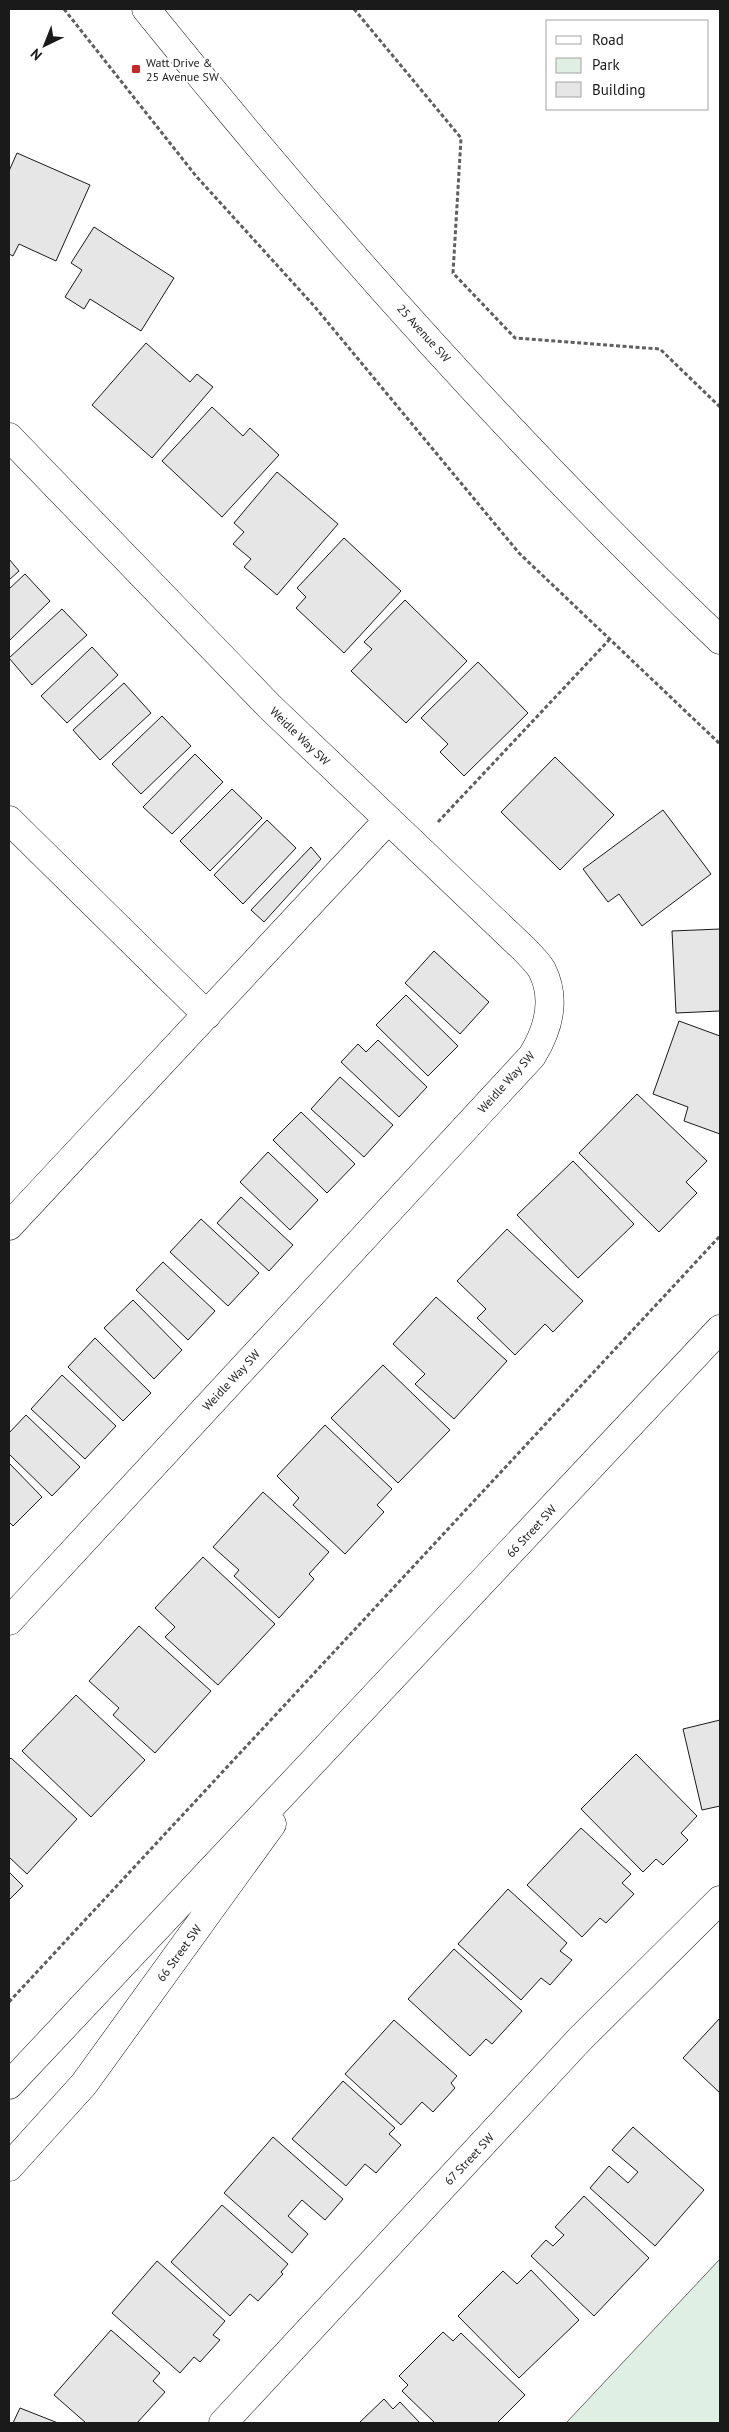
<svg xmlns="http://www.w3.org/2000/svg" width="729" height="2432" viewBox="0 0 729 2432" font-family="'PT Sans',sans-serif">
  <rect width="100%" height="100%" fill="#fff"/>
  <!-- green -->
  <path fill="#e0efe3" stroke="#6a6a6a" d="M720,2259v164h-154z"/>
  <!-- building -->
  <path fill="#e6e6e6" stroke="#1a1a1a" d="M17,153l73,32 -34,76 -37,-17 -6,12 -4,-2v-83z
    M94,227l80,51 -33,53 -51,-32 -6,10 -19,-12 17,-27 -11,-7z
    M146,343l44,39 7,-8 16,13 -61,71 -60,-53z
    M212,407l31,29 7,-8 29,27 -57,62 -60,-56z
    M277,472l61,52 -61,71 -33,-28 7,-8 -18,-15 11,-12 -10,-9z
    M344,538l57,53 -57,62 -48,-45 10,-11 -9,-9z
    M9,559l10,12 -10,9z
    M25,574l25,27 -41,40v-52z
    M405,600l62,61 -61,62 -55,-52 21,-22 -8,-7z
    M62,609l25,26 -55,50 -23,-27z
    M92,647l26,28 -51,48 -26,-27z
    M478,662l50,51 -64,63 -24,-24 8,-8 -27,-26z
    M124,683l27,30 -51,47 -27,-30z
    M162,716l29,30 -50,48 -29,-30z
    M195,754l28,28 -51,52 -29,-27z
    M555,757l59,58 -54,55 -59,-58z
    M232,789l30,29 -52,53 -30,-30z
    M663,810l48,64 -69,52 -23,-32 -11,8 -25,-33z
    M267,820l29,28 -53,56 -29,-29z
    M311,847l10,12 -57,63 -13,-12z
    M720,929v82l-44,2 -4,-82z
    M434,951l55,51 -29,32 -55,-51z
    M406,995l52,51 -30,30 -52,-51z
    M679,1021l41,15v98l-36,-13 4,-14 -35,-13z
    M378,1040l49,47 -28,30 -58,-55 17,-18 8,8z
    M340,1077l53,48 -29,32 -53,-48z
    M637,1094l70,67 -21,21 11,11 -38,39 -80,-79z
    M301,1112l54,52 -28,29 -54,-53z
    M268,1152l50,48 -28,30 -50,-48z
    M573,1161l61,63 -56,54 -61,-63z
    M241,1197l52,48 -24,26 -52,-48z
    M201,1219l58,54 -31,33 -58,-54z
    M507,1229l76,72 -30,31 -8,-8 -30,31 -38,-37 9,-9 -29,-28z
    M163,1262l52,49 -27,29 -52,-50z
    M436,1297l71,64 -53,58 -39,-35 10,-10 -32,-30z
    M133,1300l49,50 -28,29 -50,-51z
    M95,1338l56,55 -28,28 -55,-54z
    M383,1365l67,65 -52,53 -67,-65z
    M62,1375l54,51 -31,33 -54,-50z
    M26,1415l54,52 -28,29 -43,-42v-21z
    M325,1425l67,64 -15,16 7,7 -39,42 -52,-49 6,-7 -22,-22z
    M9,1463l33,34 -29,29 -4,-4z
    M263,1492l66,60 -20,22 5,5 -35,39 -45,-42 5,-6 -26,-23z
    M203,1557l72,67 -57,61 -53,-48 10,-10 -20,-19z
    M139,1626l72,65 -56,62 -42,-38 6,-7 -30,-27z
    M76,1695l69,65 -54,57 -69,-66z
    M720,1720v86l-18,4 -19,-81z
    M636,1754l61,62 -16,17 7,7 -25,25 -7,-6 -13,13 -62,-63z
    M11,1758l66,61 -50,55 -18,-17v-97z
    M581,1828l50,46 -9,9 12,11 -28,29 -6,-5 -18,19 -55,-52z
    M9,1872l14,14 -14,14z
    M508,1889l59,54 -7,8 12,9 -22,25 -9,-7 -20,22 -63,-56z
    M454,1949l68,62 -30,33 -6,-5 -16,17 -62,-57z
    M720,2018v75l-37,-35z
    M394,2020l63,56 -6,7 4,5 -22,24 -11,-10 -21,23 -56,-51z
    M343,2081l52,47 -6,6 12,11 -25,28 -11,-9 -19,22 -54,-47z
    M633,2127l71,63 -49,56 -65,-58 19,-22 19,17 10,-11 -26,-22z
    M273,2137l70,62 -18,21 -23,-20 -14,16 20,18 -16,19 -68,-60z
    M584,2196l65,62 -55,58 -63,-60 15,-16 7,6 11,-11 -9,-8z
    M222,2205l66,59 -7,8 2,2 -25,27 -8,-7 -20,22 -59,-54z
    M157,2261l68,60 -12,14 7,5 -20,22 -6,-5 -14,16 -68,-60z
    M531,2270l48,50 -60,58 -61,-62 45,-45 14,13z
    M111,2330l49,43 -7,8 12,11 -28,31h-51l-32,-28z
    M443,2332l10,9 8,-8 64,62 -28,28h-62l-33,-32 6,-6 -9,-9z
    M384,2399l9,10 7,-7 20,21h-61z
    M20,2408l38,15h-45z"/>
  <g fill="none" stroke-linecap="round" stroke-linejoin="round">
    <defs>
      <path id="minor" d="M9,437l261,270 254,242c6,6 14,14 18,21 15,30 6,60 -10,86l-523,565
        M9,820l198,195
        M9,1226l379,-406
        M223,2423l357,-384 140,-139"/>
      <path id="major" d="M146,9c178,221 369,435 574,631
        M9,2085l711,-756
        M9,2167l75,-83 188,-260"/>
    </defs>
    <!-- minor casing -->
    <use href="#minor" stroke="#1a1a1a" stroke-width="29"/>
    <!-- major casing -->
    <use href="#major" stroke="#1a1a1a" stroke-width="29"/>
    <!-- path -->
    <path stroke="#5f5f5f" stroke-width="3" stroke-dasharray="4 2.5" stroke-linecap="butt" d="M64,9l132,167 119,131 204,246 201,191
      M354,9l107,129 -8,135 62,65 145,11 60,58
      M438,822l171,-182
      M9,2002l711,-766"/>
    <!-- minor -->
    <use href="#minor" stroke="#fff" stroke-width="28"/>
    <!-- major -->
    <use href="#major" stroke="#fff" stroke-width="28"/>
  </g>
  <!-- markers -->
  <rect fill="#c62828" stroke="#fff" stroke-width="2" x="131" y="64" width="10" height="10" rx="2.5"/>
  <g text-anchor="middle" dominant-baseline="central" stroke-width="4" stroke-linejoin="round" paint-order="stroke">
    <!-- poi labels -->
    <g font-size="12" fill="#1a1a1a" stroke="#fff" text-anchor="start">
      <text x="146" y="62">Watt Drive &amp;<tspan x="146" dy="14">25 Avenue SW</tspan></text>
    </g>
    <!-- street labels -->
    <g font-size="12" fill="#1a1a1a" stroke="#fff">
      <text transform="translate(424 333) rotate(48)">25 Avenue SW</text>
      <text transform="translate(300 736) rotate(44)">Weidle Way SW</text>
      <text transform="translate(506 1082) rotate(-48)">Weidle Way SW</text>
      <text transform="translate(231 1380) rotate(-47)">Weidle Way SW</text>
      <text transform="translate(531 1531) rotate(-47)">66 Street SW</text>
      <text transform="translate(179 1953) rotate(-54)">66 Street SW</text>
      <text transform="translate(469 2159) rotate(-47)">67 Street SW</text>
    </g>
  </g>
  <!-- border -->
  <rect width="729" height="2432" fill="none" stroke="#1a1a1a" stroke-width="20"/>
  <!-- legend -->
  <rect x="546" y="20" width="162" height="90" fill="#ffffff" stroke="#a3a3a3"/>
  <rect x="556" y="36" width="25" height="8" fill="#ffffff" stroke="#a3a3a3"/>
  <text x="592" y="45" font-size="15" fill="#1a1a1a">Road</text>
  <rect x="556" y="58" width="25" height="15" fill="#e0efe3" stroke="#a3a3a3"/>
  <text x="592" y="70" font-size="15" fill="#1a1a1a">Park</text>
  <rect x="556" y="82" width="25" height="15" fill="#e6e6e6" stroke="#a3a3a3"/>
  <text x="592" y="95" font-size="15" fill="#1a1a1a">Building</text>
  <!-- north arrow -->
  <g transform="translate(45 45) rotate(223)" stroke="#ffffff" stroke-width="4" paint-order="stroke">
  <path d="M0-4L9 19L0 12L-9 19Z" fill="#1a1a1a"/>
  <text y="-8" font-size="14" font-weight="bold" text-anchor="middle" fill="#1a1a1a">N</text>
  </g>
</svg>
